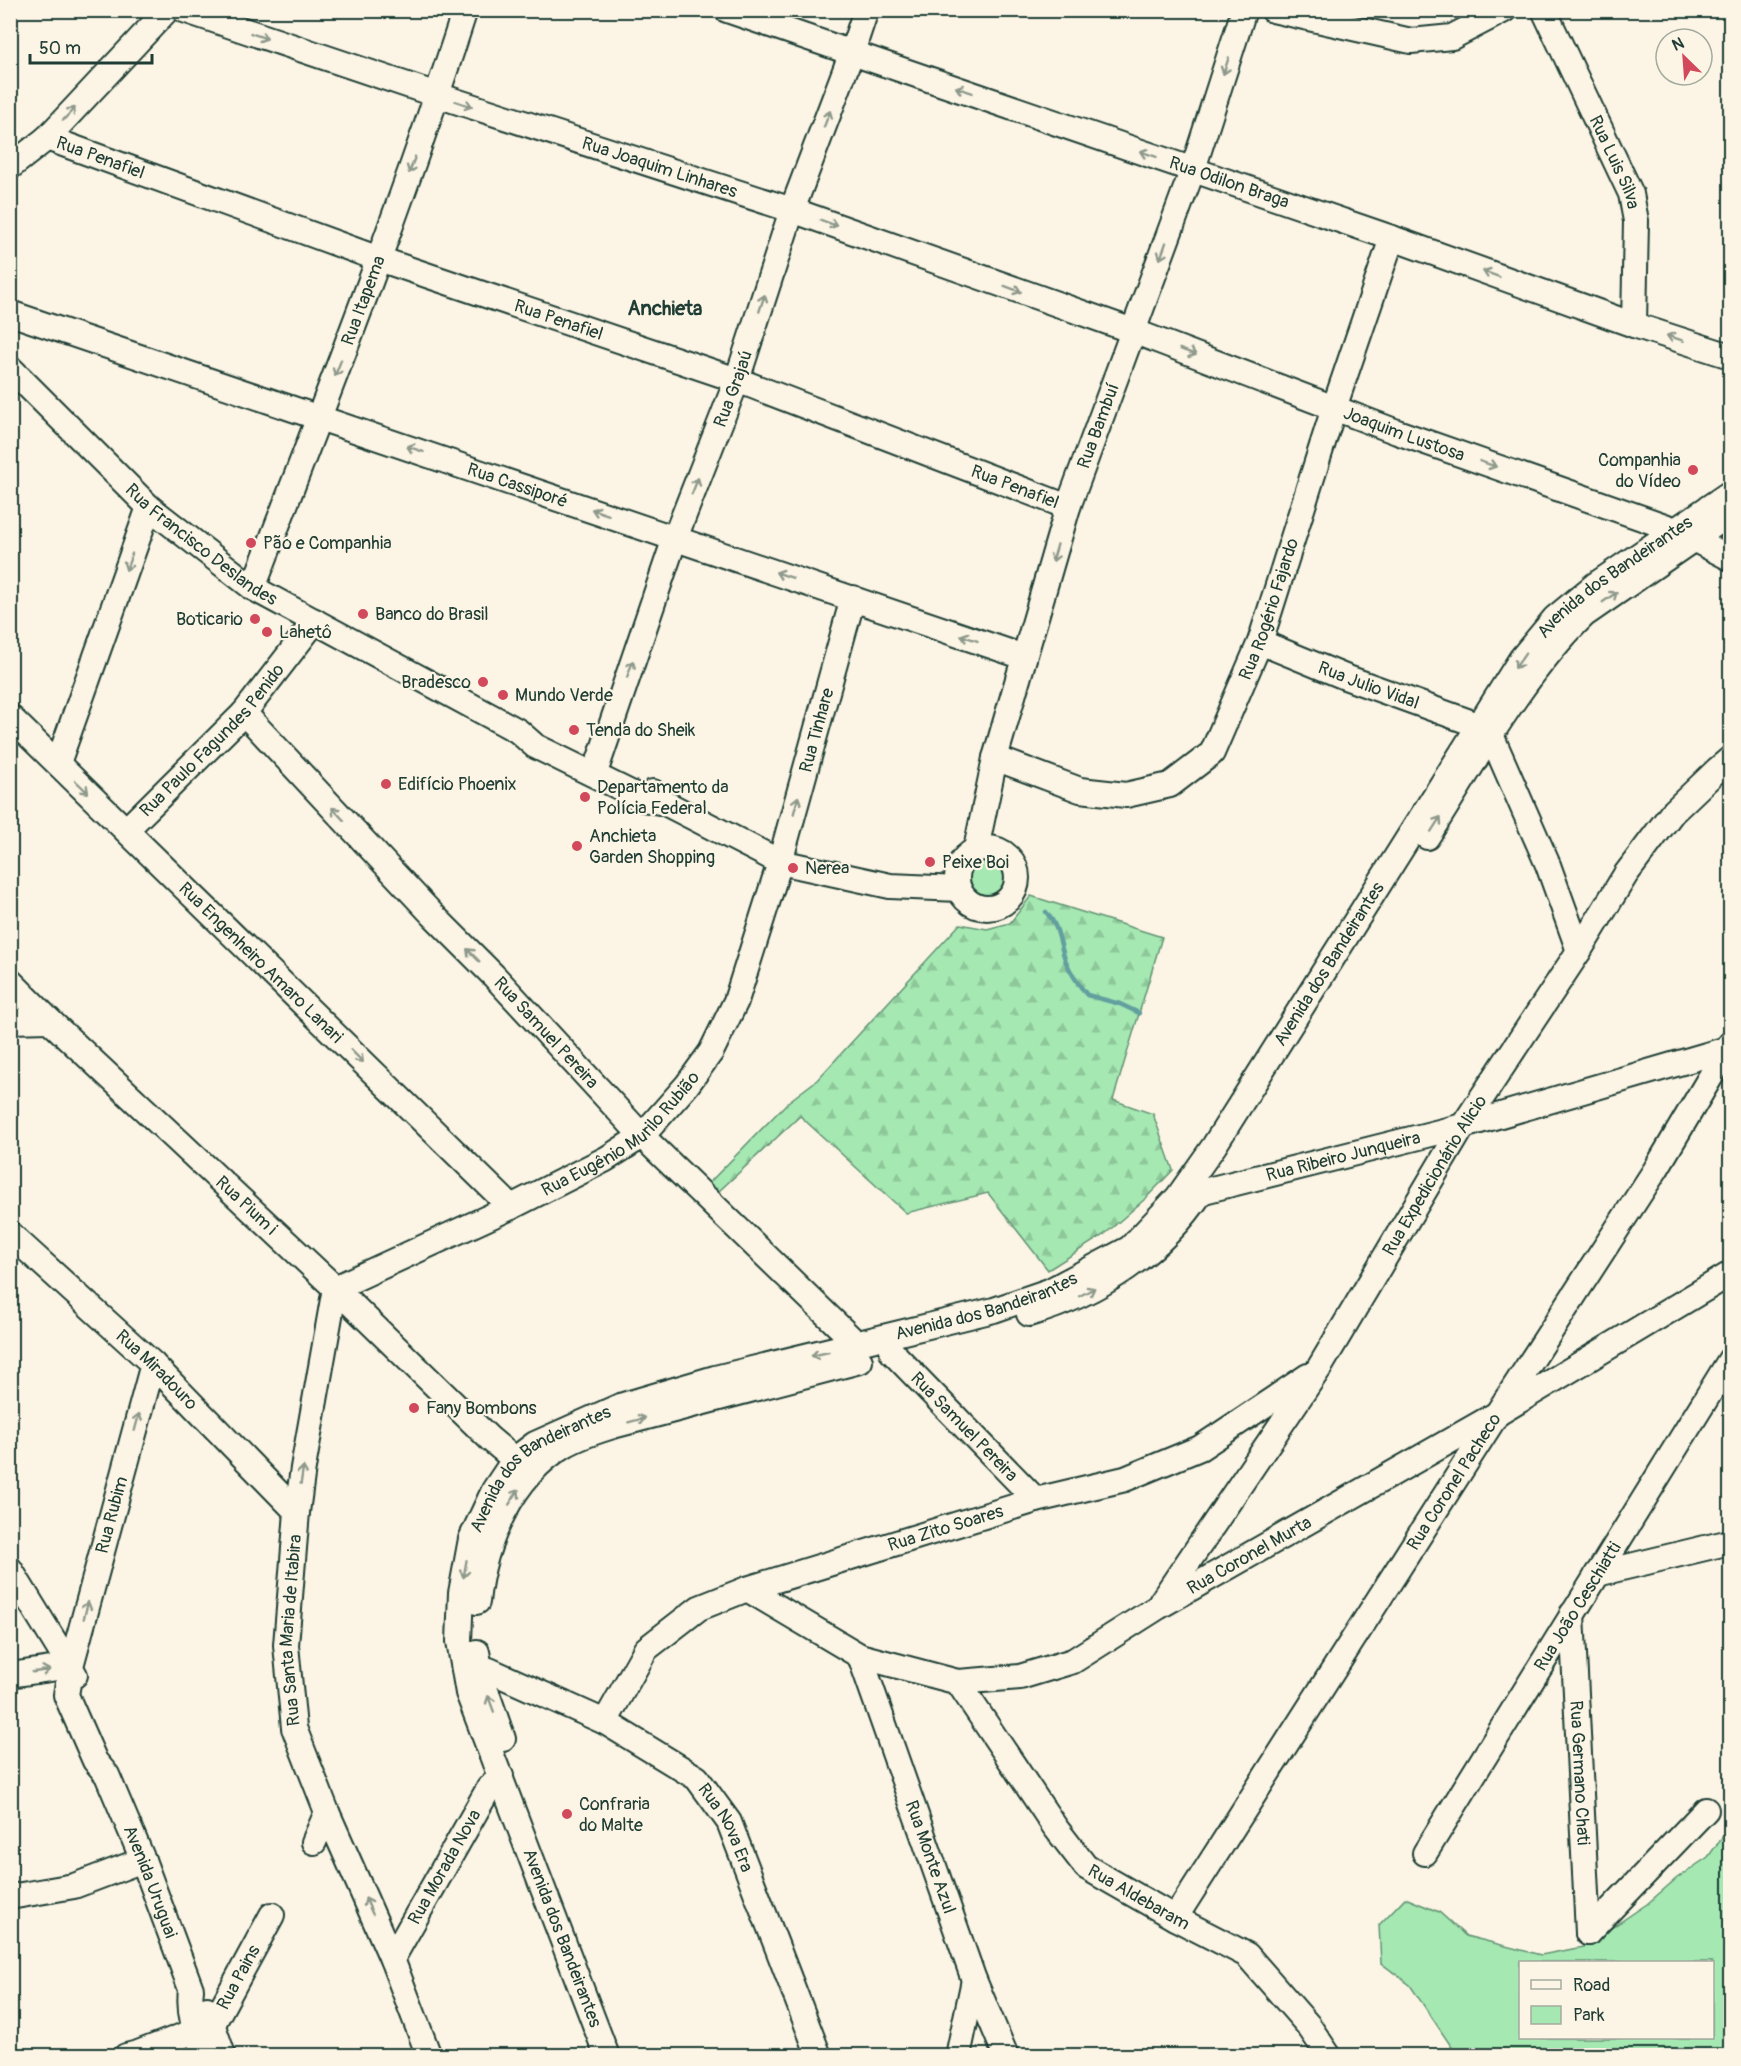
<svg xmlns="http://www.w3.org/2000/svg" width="1741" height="2066" viewBox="0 0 1741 2066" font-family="Pangolin,sans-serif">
  <defs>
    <pattern id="forest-firs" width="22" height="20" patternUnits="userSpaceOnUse" patternTransform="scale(1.5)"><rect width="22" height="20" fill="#a5e8b2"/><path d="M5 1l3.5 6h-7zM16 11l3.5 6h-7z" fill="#8ec89a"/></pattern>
  </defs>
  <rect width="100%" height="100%" fill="#fcf5e5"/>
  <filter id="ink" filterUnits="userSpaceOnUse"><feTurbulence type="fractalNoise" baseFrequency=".0167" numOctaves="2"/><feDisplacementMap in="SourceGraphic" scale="12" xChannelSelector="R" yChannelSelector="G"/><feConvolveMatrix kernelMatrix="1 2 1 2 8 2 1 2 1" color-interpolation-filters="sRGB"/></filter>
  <g filter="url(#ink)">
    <!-- green -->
    <path fill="#a5e8b2" stroke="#629273" stroke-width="1.5" fill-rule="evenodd" d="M966 879a19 19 0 1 1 38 0a19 19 0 1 1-38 0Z
      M1730,1826v229h-273l-47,-70 -29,-22 -2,-38 26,-27 34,14 27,24 75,19 42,-8 64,-43 30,-26 31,-21zM1520,1962h192v76h-192z"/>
    <!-- forest -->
    <path fill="url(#forest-firs)" stroke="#629273" stroke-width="1.5" d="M1031,896l131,41 -49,163 40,14 20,56 -28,29 -40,35 -57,36 -60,-77 -82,20 -106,-97 -82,76 -9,-9 79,-81 29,-22 143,-156 27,5 23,-6z"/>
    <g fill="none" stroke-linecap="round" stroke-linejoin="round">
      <!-- stream -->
      <path stroke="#629f9f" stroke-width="4.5" d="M1046,912c14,15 13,32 20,50 5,11 13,23 21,33l33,9 19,9"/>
      <defs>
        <g id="minor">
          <path id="s1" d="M184,10l253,85 355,115 341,121 264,101 279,98 54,28"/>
          <path id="s2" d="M727,10l665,228 242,87 96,31"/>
          <path d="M1273,10l138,31 41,-4 52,-27"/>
          <path id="s3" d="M1544,10l87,184 5,27 -2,104"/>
          <path id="s4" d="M47,138l332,121 358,121 331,127"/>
          <path d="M10,167l37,-29 120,-128"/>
          <path id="s5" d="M10,313l1014,344"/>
          <path id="s6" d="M10,368l139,139 104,81 265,143 17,15 108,53 22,4"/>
          <path id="s7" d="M253,588c74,-191 149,-382 212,-578"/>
          <path id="s8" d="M1260,642l85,35 133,48"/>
          <path id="s9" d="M244,713l189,202 62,62 147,159 215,208"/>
          <path id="s10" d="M10,717l501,490"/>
          <path d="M1492,737l56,128 31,86"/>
          <path id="s11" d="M995,758l85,32 46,5 44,-10 42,-32 48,-111 74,-234 58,-170"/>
          <path d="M58,763l91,-256"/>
          <path id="s12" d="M598,764l77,-226 62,-158 55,-170 60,-158 14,-42"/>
          <path d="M653,792l12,11 115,59 110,24 69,3"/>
          <path id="s13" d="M127,829l117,-116 71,-92"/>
          <path d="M1427,837c48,-75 93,-159 157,-222l146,-101"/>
          <circle cx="987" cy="878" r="30"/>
          <path id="s14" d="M976,849l19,-91 73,-251 125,-338 51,-159"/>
          <path id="s15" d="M10,981l39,39 286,268 155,151 37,31"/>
          <path d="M10,1021l39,-1"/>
          <path id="s16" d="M1188,1195l275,-69 264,-77"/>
          <path id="s17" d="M10,1234l143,130 144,148"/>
          <path d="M1029,1314c70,-20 133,-62 173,-123"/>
          <path id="s18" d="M892,1352l144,148"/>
          <path id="s19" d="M153,1364l-82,302 -5,29 29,66 12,14 36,85 48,129c-3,27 4,42 15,67"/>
          <path d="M10,1569l65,106"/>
          <path d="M1597,1574l133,-32"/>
          <path id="s20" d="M747,1589l113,67 98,26 62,-5 53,-16 85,-54 339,-193 233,-140"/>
          <path d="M477,1602c6,-59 35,-126 88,-157 15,-9 32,-14 48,-19l247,-65"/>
          <path id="s21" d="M1161,1602l157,-232 145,-244 116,-175 47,-77 46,-61 45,-43 13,-11"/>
          <path id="s22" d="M1572,1614l16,319"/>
          <path d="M477,1652l6,30 20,57"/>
          <path id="s23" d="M860,1656l114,324 32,76"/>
          <path id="s24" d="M467,1669l12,-1 10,2 116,52 92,56 32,44 90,234"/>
          <path d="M10,1675l61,-9"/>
          <path id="s25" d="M958,1682l97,145 31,40 89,51 72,37 61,70 21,31"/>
          <path id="s26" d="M605,1722l41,-73 53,-41 48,-19 289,-89 89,-21 75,-31 108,-72"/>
          <path d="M314,1842l13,-30"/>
          <path id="s27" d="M1425,1853l305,-493"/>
          <path d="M10,1897l64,-11 69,-26"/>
          <path id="s28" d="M1175,1918l322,-504 159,-245 74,-125"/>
          <path d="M1588,1933l118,-123"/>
          <path id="s29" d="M392,1959l97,-171 12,-12"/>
          <path d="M207,2009l15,43v4"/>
          <path id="s30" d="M126,2056l12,-3 75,-29 59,-109"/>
          <path id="s31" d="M429,2056l-37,-97 -65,-147 -33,-84 -8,-83 11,-133 6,-44 32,-180 176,-81 95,-48 36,-23 45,-51 24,-33 25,-51 44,-139 73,-264"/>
          <path id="s32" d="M607,2056l-139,-363 -9,-52 2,-48 10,-54 23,-49 20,-30 21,-16 85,-38 95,-28 279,-68 55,-19 81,-43 48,-51 36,-51 307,-487 34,-41 40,-33 135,-92"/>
          <path d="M958,2056l16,-76"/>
        </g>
      </defs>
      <!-- minor casing -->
      <use href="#minor" stroke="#1f3d34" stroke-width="28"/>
      <!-- minor -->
      <use href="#minor" stroke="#fcf5e5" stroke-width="24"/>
    </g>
    <!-- one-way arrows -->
    <defs><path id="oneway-shaft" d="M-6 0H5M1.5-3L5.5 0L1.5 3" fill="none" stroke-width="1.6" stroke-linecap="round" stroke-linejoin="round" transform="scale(1.5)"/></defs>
    <g stroke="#8e998c">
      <use href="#oneway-shaft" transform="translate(259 36) rotate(19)"/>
      <use href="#oneway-shaft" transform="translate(1226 66) rotate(108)"/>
      <use href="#oneway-shaft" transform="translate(964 90) rotate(-161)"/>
      <use href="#oneway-shaft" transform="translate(464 104) rotate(18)"/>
      <use href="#oneway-shaft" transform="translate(69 114) rotate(-47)"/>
      <use href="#oneway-shaft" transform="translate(827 119) rotate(-69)"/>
      <use href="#oneway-shaft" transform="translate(1148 154) rotate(-161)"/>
      <use href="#oneway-shaft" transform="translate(412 165) rotate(110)"/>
      <use href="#oneway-shaft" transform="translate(829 223) rotate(20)"/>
      <use href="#oneway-shaft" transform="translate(1163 251) rotate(110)"/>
      <use href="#oneway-shaft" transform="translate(1491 274) rotate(-160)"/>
      <use href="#oneway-shaft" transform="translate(1013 289) rotate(20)"/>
      <use href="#oneway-shaft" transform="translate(762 303) rotate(-72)"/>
      <use href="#oneway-shaft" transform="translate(1675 338) rotate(-162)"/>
      <use href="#oneway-shaft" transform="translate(1188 352) rotate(21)"/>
      <use href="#oneway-shaft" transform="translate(338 368) rotate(111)"/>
      <use href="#oneway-shaft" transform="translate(415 449) rotate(-161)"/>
      <use href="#oneway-shaft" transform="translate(1488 464) rotate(19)"/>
      <use href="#oneway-shaft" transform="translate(695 486) rotate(-68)"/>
      <use href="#oneway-shaft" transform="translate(600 512) rotate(-161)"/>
      <use href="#oneway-shaft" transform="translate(1055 553) rotate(106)"/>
      <use href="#oneway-shaft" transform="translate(129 562) rotate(110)"/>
      <use href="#oneway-shaft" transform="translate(784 575) rotate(-161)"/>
      <use href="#oneway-shaft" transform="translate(1610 597) rotate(-35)"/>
      <use href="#oneway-shaft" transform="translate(969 638) rotate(-161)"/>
      <use href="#oneway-shaft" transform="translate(1520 661) rotate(125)"/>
      <use href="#oneway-shaft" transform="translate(630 669) rotate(-71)"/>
      <use href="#oneway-shaft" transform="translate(82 787) rotate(44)"/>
      <use href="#oneway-shaft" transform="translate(796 805) rotate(-75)"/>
      <use href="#oneway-shaft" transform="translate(338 814) rotate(-133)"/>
      <use href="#oneway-shaft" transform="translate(1436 824) rotate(-57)"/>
      <use href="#oneway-shaft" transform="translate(473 955) rotate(-135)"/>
      <use href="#oneway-shaft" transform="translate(357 1056) rotate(45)"/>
      <use href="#oneway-shaft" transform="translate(1087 1292) rotate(-28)"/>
      <use href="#oneway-shaft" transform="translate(820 1354) rotate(167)"/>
      <use href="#oneway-shaft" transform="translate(637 1420) rotate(-15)"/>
      <use href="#oneway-shaft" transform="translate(137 1422) rotate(-75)"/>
      <use href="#oneway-shaft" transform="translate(302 1475) rotate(-82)"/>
      <use href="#oneway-shaft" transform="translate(514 1497) rotate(-57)"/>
      <use href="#oneway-shaft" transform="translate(465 1569) rotate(100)"/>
      <use href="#oneway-shaft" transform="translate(86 1610) rotate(-75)"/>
      <use href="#oneway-shaft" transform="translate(41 1671) rotate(-8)"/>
      <use href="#oneway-shaft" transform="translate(491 1704) rotate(-110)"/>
      <use href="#oneway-shaft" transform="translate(369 1906) rotate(-114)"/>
    </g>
  </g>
  <!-- markers -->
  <g fill="#d1495b" stroke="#fcf5e5" stroke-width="2">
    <circle cx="1693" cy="470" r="6"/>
    <circle cx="251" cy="543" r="6"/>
    <circle cx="363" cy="614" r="6"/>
    <circle cx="255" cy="619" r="6"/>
    <circle cx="267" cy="632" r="6"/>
    <circle cx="483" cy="682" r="6"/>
    <circle cx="503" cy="695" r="6"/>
    <circle cx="574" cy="730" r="6"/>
    <circle cx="386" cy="784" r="6"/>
    <circle cx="585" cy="797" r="6"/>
    <circle cx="577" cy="846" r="6"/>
    <circle cx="930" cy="862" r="6"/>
    <circle cx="793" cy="868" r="6"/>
    <circle cx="414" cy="1408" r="6"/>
    <circle cx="567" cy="1814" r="6"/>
  </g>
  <g text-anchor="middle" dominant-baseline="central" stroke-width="4.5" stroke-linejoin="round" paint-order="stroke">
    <!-- street labels -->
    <g font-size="18" fill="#1f3d34" stroke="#fcf5e5">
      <text stroke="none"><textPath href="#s4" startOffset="57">Rua Penafiel</textPath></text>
      <text stroke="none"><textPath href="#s3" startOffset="168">Rua Luis Silva</textPath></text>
      <text stroke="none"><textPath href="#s1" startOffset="501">Rua Joaquim Linhares</textPath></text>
      <text stroke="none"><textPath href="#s2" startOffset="531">Rua Odilon Braga</textPath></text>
      <text stroke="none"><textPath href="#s7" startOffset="308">Rua Itapema</textPath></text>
      <text stroke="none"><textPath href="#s4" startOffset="543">Rua Penafiel</textPath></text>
      <text stroke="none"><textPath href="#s12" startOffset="399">Rua Grajaú</textPath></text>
      <text stroke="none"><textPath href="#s14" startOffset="441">Rua Bambuí</textPath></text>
      <text stroke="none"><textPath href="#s1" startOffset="1292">Joaquim Lustosa</textPath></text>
      <text stroke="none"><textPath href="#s5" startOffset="536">Rua Cassiporé</textPath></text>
      <text stroke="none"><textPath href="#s4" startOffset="1029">Rua Penafiel</textPath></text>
      <text stroke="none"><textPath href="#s6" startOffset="261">Rua Francisco Deslandes</textPath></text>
      <text stroke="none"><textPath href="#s32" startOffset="2124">Avenida dos Bandeirantes</textPath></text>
      <text stroke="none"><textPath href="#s11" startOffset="390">Rua Rogério Fajardo</textPath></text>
      <text stroke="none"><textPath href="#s8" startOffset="117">Rua Julio Vidal</textPath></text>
      <text stroke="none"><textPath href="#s31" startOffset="1590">Rua Tinhare</textPath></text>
      <text stroke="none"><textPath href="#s13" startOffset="123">Rua Paulo Fagundes Penido</textPath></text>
      <text stroke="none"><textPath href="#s10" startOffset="351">Rua Engenheiro Amaro Lanari</textPath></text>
      <text stroke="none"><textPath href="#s32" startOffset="1638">Avenida dos Bandeirantes</textPath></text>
      <text stroke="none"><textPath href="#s9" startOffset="440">Rua Samuel Pereira</textPath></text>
      <text stroke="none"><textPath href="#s31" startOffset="1126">Rua Eugênio Murilo Rubião</textPath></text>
      <text stroke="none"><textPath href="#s16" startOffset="160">Rua Ribeiro Junqueira</textPath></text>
      <text stroke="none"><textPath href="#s21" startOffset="507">Rua Expedicionário Alicio</textPath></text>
      <text stroke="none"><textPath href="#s15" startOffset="326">Rua Pium i</textPath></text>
      <text stroke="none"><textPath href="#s32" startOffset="1134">Avenida dos Bandeirantes</textPath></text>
      <text stroke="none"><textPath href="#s17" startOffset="200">Rua Miradouro</textPath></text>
      <text stroke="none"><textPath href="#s18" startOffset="104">Rua Samuel Pereira</textPath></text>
      <text stroke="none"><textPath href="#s32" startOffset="648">Avenida dos Bandeirantes</textPath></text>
      <text stroke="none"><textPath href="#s28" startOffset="518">Rua Coronel Pacheco</textPath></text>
      <text transform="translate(112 1515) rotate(-75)">Rua Rubim</text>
      <text stroke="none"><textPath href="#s26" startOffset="410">Rua Zito Soares</textPath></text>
      <text stroke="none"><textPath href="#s20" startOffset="556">Rua Coronel Murta</textPath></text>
      <text stroke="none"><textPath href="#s27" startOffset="290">Rua João Ceschiatti</textPath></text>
      <text stroke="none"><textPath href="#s31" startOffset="453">Rua Santa Maria de Itabira</textPath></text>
      <text stroke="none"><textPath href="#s22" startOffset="159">Rua Germano Chati</textPath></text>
      <text stroke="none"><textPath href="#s24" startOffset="315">Rua Nova Era</textPath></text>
      <text stroke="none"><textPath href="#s23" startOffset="213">Rua Monte Azul</textPath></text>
      <text stroke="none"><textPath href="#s29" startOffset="106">Rua Morada Nova</textPath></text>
      <text stroke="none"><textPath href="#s19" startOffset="548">Avenida Uruguai</textPath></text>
      <text stroke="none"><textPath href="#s25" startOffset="286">Rua Aldebaram</textPath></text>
      <text transform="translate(562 1938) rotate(69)">Avenida dos Bandeirantes</text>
      <text stroke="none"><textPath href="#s30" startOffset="146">Rua Pains</textPath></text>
    </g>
    <!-- poi labels -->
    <g font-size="18" fill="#1f3d34" stroke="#fcf5e5" text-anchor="start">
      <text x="1681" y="460" text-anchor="end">Companhia<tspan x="1681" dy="21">do Vídeo</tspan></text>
      <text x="263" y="543">Pão e Companhia</text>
      <text x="375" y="614">Banco do Brasil</text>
      <text x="243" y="619" text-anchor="end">Boticario</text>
      <text x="279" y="632">Lahetô</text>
      <text x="471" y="682" text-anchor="end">Bradesco</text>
      <text x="515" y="695">Mundo Verde</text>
      <text x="586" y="730">Tenda do Sheik</text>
      <text x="398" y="784">Edifício Phoenix</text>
      <text x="597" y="787">Departamento da<tspan x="597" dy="21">Polícia Federal</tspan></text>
      <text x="589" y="836">Anchieta<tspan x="589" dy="21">Garden Shopping</tspan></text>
      <text x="942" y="862">Peixe Boi</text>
      <text x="805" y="868">Nerea</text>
      <text x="426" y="1408">Fany Bombons</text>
      <text x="579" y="1804">Confraria<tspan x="579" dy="21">do Malte</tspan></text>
    </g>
    <!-- neighbourhood labels -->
    <g font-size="20" font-weight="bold" fill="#1f3d34" stroke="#fcf5e5">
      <text x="665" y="308">Anchieta</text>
    </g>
  </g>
  <!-- margin -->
  <rect width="1741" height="2066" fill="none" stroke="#fcf5e5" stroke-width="36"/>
  <rect x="18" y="18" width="1705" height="2030" fill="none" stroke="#1f3d34" stroke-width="2" filter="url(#ink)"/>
  <!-- legend -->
  <rect x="1519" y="1961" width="195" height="78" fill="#fcf5e5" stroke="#a4ab9e" stroke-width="1.5"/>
  <rect x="1531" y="1980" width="30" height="9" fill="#fcf5e5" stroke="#a4ab9e" stroke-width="1.5"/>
  <text x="1573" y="1991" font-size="18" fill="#1f3d34">Road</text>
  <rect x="1531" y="2006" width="30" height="18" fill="#a5e8b2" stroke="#a4ab9e" stroke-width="1.5"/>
  <text x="1573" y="2021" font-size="18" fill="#1f3d34">Park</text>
  <!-- north arrow -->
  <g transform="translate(1684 57) rotate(335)"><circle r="28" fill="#fcf5e5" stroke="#a4ab9e" stroke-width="1.5"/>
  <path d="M0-4.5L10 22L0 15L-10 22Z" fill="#d1495b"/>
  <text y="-9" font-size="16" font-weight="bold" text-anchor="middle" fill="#1f3d34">N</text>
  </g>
  <!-- scale -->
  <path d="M30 54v9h122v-9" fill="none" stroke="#1f3d34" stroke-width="3"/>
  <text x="39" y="54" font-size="18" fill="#1f3d34" stroke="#fcf5e5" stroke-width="4.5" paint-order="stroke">50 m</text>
</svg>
